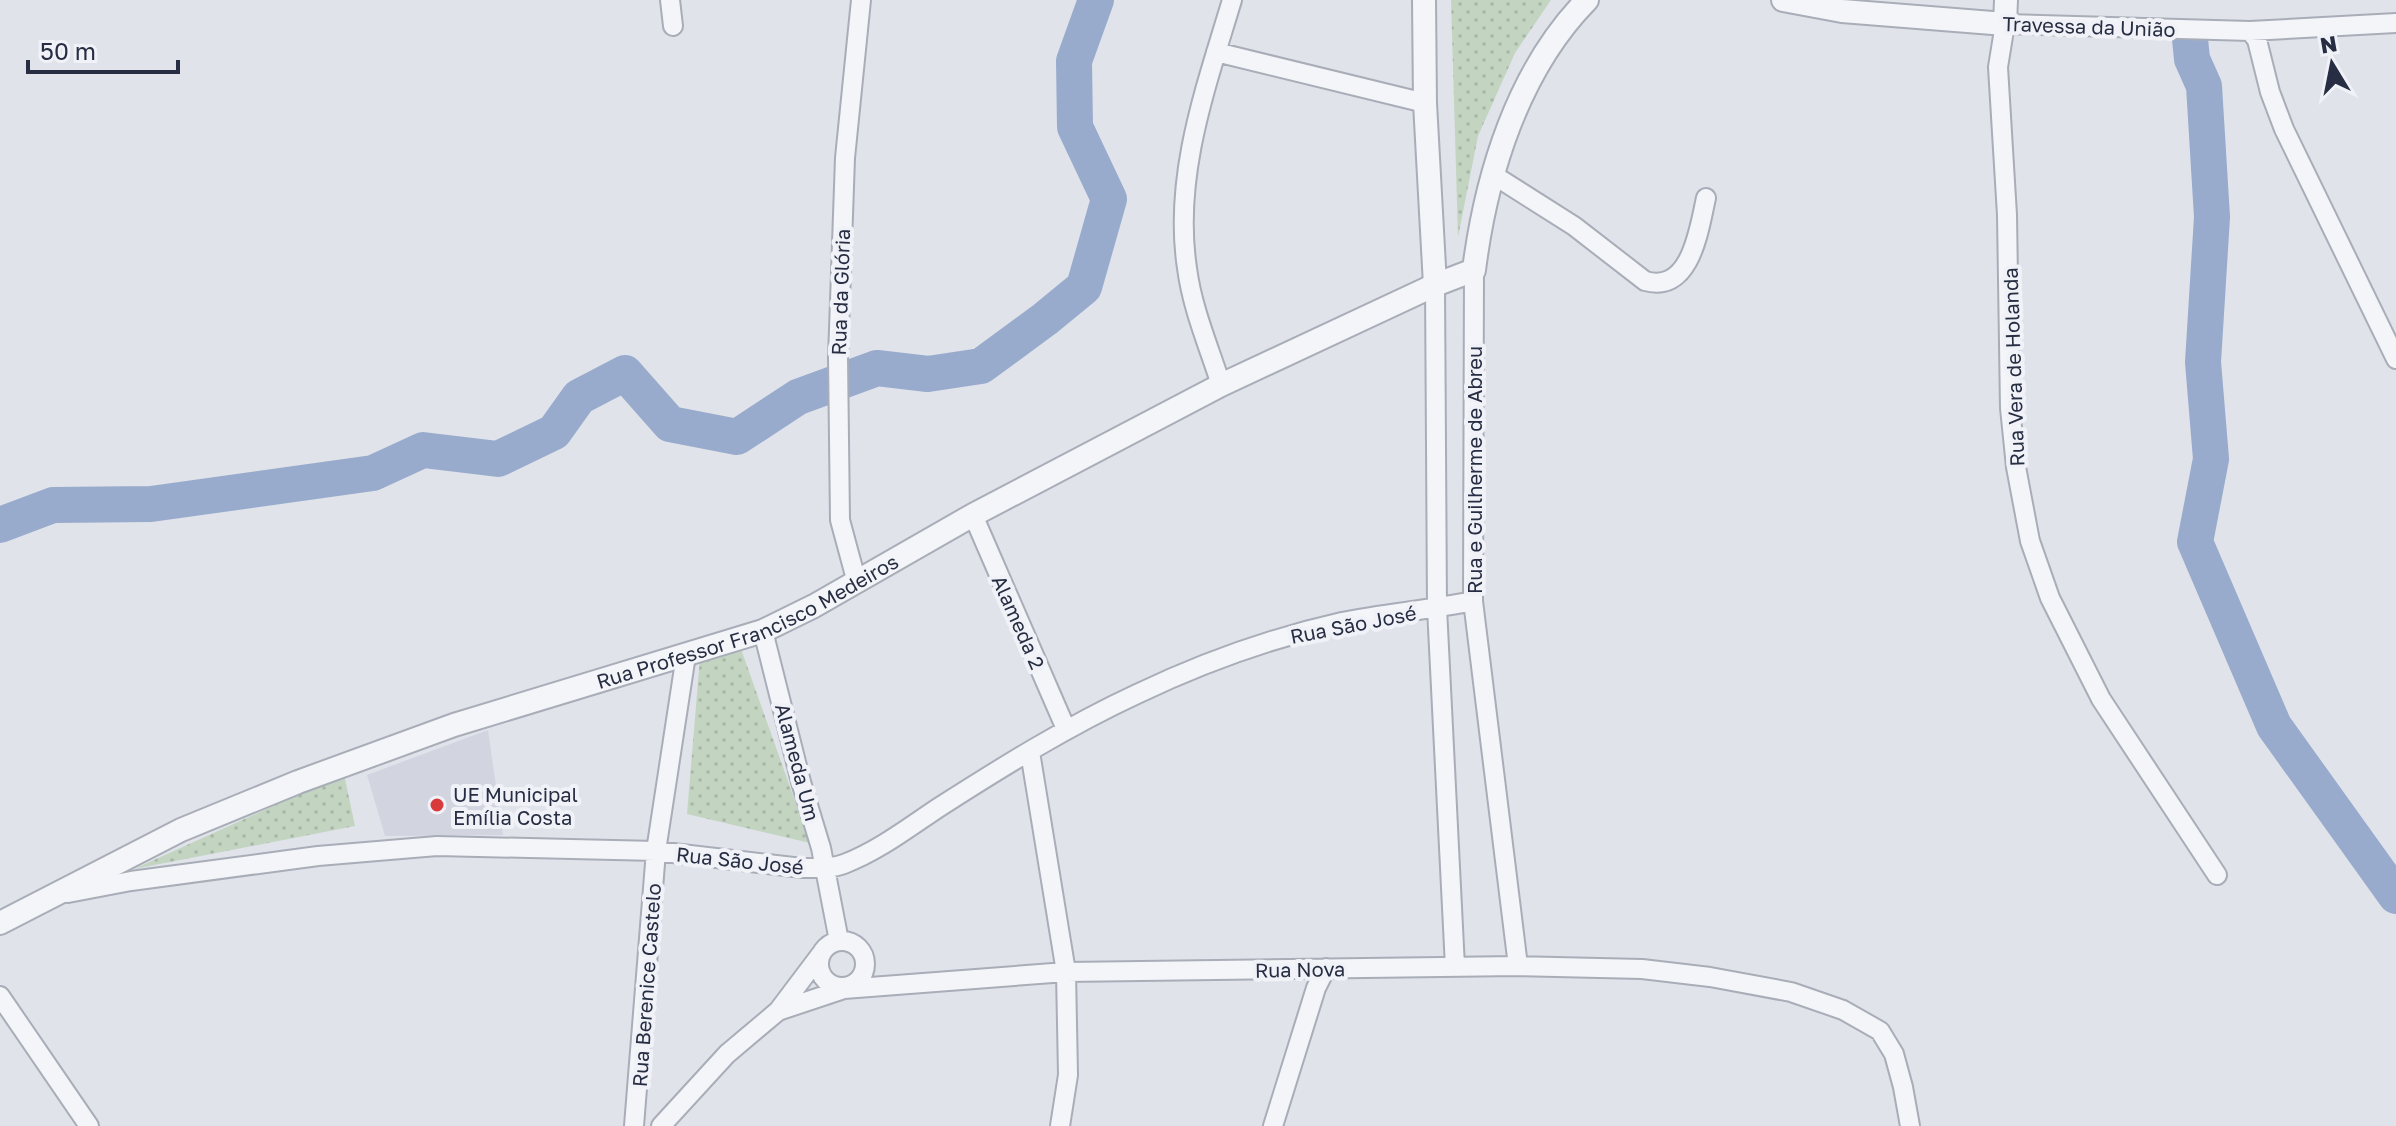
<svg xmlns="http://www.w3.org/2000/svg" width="2396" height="1126" viewBox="0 0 2396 1126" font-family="'Golos Text',sans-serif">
  <defs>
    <pattern id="park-dots" width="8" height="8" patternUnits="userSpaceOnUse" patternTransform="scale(2)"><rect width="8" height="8" fill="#c3d5c1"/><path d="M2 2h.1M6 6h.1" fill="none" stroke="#a8b7a7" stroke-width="1.8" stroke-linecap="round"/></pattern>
  </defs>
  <rect width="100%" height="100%" fill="#e0e3ea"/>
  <!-- built -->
  <path fill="#d2d5e0" d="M488,730l15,105 -118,1 -18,-61z"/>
  <!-- park -->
  <path fill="url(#park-dots)" d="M1451,0h100l-36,53 -37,83 -20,101z
    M741,649l69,194 -123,-29 13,-156z
    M344,774l11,52 -221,43z"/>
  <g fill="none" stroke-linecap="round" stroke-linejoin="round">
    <!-- river -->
    <path stroke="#98abcd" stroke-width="36" d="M2190,39l2,20 12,27 8,131 -9,145 8,97 -16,83 79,184 122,170
      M0,525l53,-20 98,-1 222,-31 50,-23 75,9 56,-27 25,-35 46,-24 45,51 67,13 61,-40 79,-29 51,6 53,-8 64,-47 39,-32 25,-88 -34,-72 -1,-66 22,-61"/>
    <defs>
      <path id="minor" d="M670,0l3,26
        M2250,31l7,9 13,52 14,37 112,230
        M1216,52l209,51
        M1492,174l82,52 71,55c46,13 54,-52 61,-83
        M1474,270l-1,331 45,365
        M1435,285l2,323 18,359
        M1221,385c-12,-38 -29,-77 -34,-117 -14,-92 19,-181 45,-268
        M973,515l93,214
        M857,583l-17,-63 -2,-162 7,-200 16,-158
        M763,631l38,151 20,66 18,93
        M1030,752l36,220 2,103 -8,51
        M2217,875l-116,-176 -51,-101 -20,-57 -14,-74 -6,-59 -3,-193 -9,-148 7,-43 245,7 146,-8
        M68,893l63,-12 187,-25 119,-10 219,5 146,17c14,0 29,1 42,-4 34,-13 64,-36 94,-56 64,-41 130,-82 199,-114 65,-31 134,-56 205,-72 44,-9 88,-12 131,-21
        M819 964a23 23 0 1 1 46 0a23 23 0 1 1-46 0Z
        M0,996l89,130
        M778,1011l43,-57
        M634,1126l22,-275 30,-196
        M661,1126l66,-72 51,-43 66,-22 222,-17 452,-6 124,3 68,8 81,15 52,18 37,21 14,23 9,33 7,39
        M1273,1126l43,-138 10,-20"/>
      <g id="tertiary">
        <path d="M1424,0l1,103 10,182"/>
        <path d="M1783,0l59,11 163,13 1,-24"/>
        <path id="s1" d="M0,923l181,-93 117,-48 156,-57 309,-94 51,-25 159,-91 248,-130 214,-100 39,-15c12,-95 44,-200 113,-270"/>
      </g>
    </defs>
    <!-- minor casing -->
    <use href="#minor" stroke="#a8adb8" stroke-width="22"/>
    <!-- tertiary casing -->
    <use href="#tertiary" stroke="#a8adb8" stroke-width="26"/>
    <!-- minor -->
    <use href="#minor" stroke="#f3f5f8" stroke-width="18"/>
    <!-- tertiary -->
    <use href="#tertiary" stroke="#f3f5f8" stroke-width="22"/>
  </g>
  <!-- markers -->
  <circle fill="#d93b3d" stroke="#f0f2f8" stroke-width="3" cx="437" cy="805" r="8"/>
  <g text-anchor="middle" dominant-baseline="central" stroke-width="8" stroke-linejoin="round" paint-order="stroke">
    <!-- street labels -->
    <g font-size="20" fill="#272e43" stroke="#f0f2f8">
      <text transform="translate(2089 26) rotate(2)">Travessa da União</text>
      <text transform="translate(840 292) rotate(-88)">Rua da Glória</text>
      <text transform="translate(2013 367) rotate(-92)">Rua Vera de Holanda</text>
      <text transform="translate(1474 470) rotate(-90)">Rua e Guilherme de Abreu</text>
      <text stroke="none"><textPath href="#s1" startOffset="808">Rua Professor Francisco Medeiros</textPath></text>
      <text transform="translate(1019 622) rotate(66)">Alameda 2</text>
      <text transform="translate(1353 624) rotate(-11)">Rua São José</text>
      <text transform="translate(798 762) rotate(75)">Alameda Um</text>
      <text transform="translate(740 860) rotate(6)">Rua São José</text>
      <text transform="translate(1300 969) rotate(-1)">Rua Nova</text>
      <text transform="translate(646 985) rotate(-86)">Rua Berenice Castelo</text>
    </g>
    <!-- poi labels -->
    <g font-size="20" fill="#272e43" stroke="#f0f2f8" text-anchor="start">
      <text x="453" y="794">UE Municipal<tspan x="453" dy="23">Emília Costa</tspan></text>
    </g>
  </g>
  <!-- north arrow -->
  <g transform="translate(2332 64) rotate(350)" stroke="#f0f2f8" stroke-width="6" paint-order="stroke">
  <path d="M0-6L14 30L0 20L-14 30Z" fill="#272e43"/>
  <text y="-12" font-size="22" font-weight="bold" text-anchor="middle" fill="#272e43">N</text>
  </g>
  <!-- scale -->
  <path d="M28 60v12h150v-12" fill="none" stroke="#272e43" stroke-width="4"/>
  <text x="40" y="60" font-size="24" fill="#272e43" stroke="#f0f2f8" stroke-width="6" paint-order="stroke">50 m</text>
</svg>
